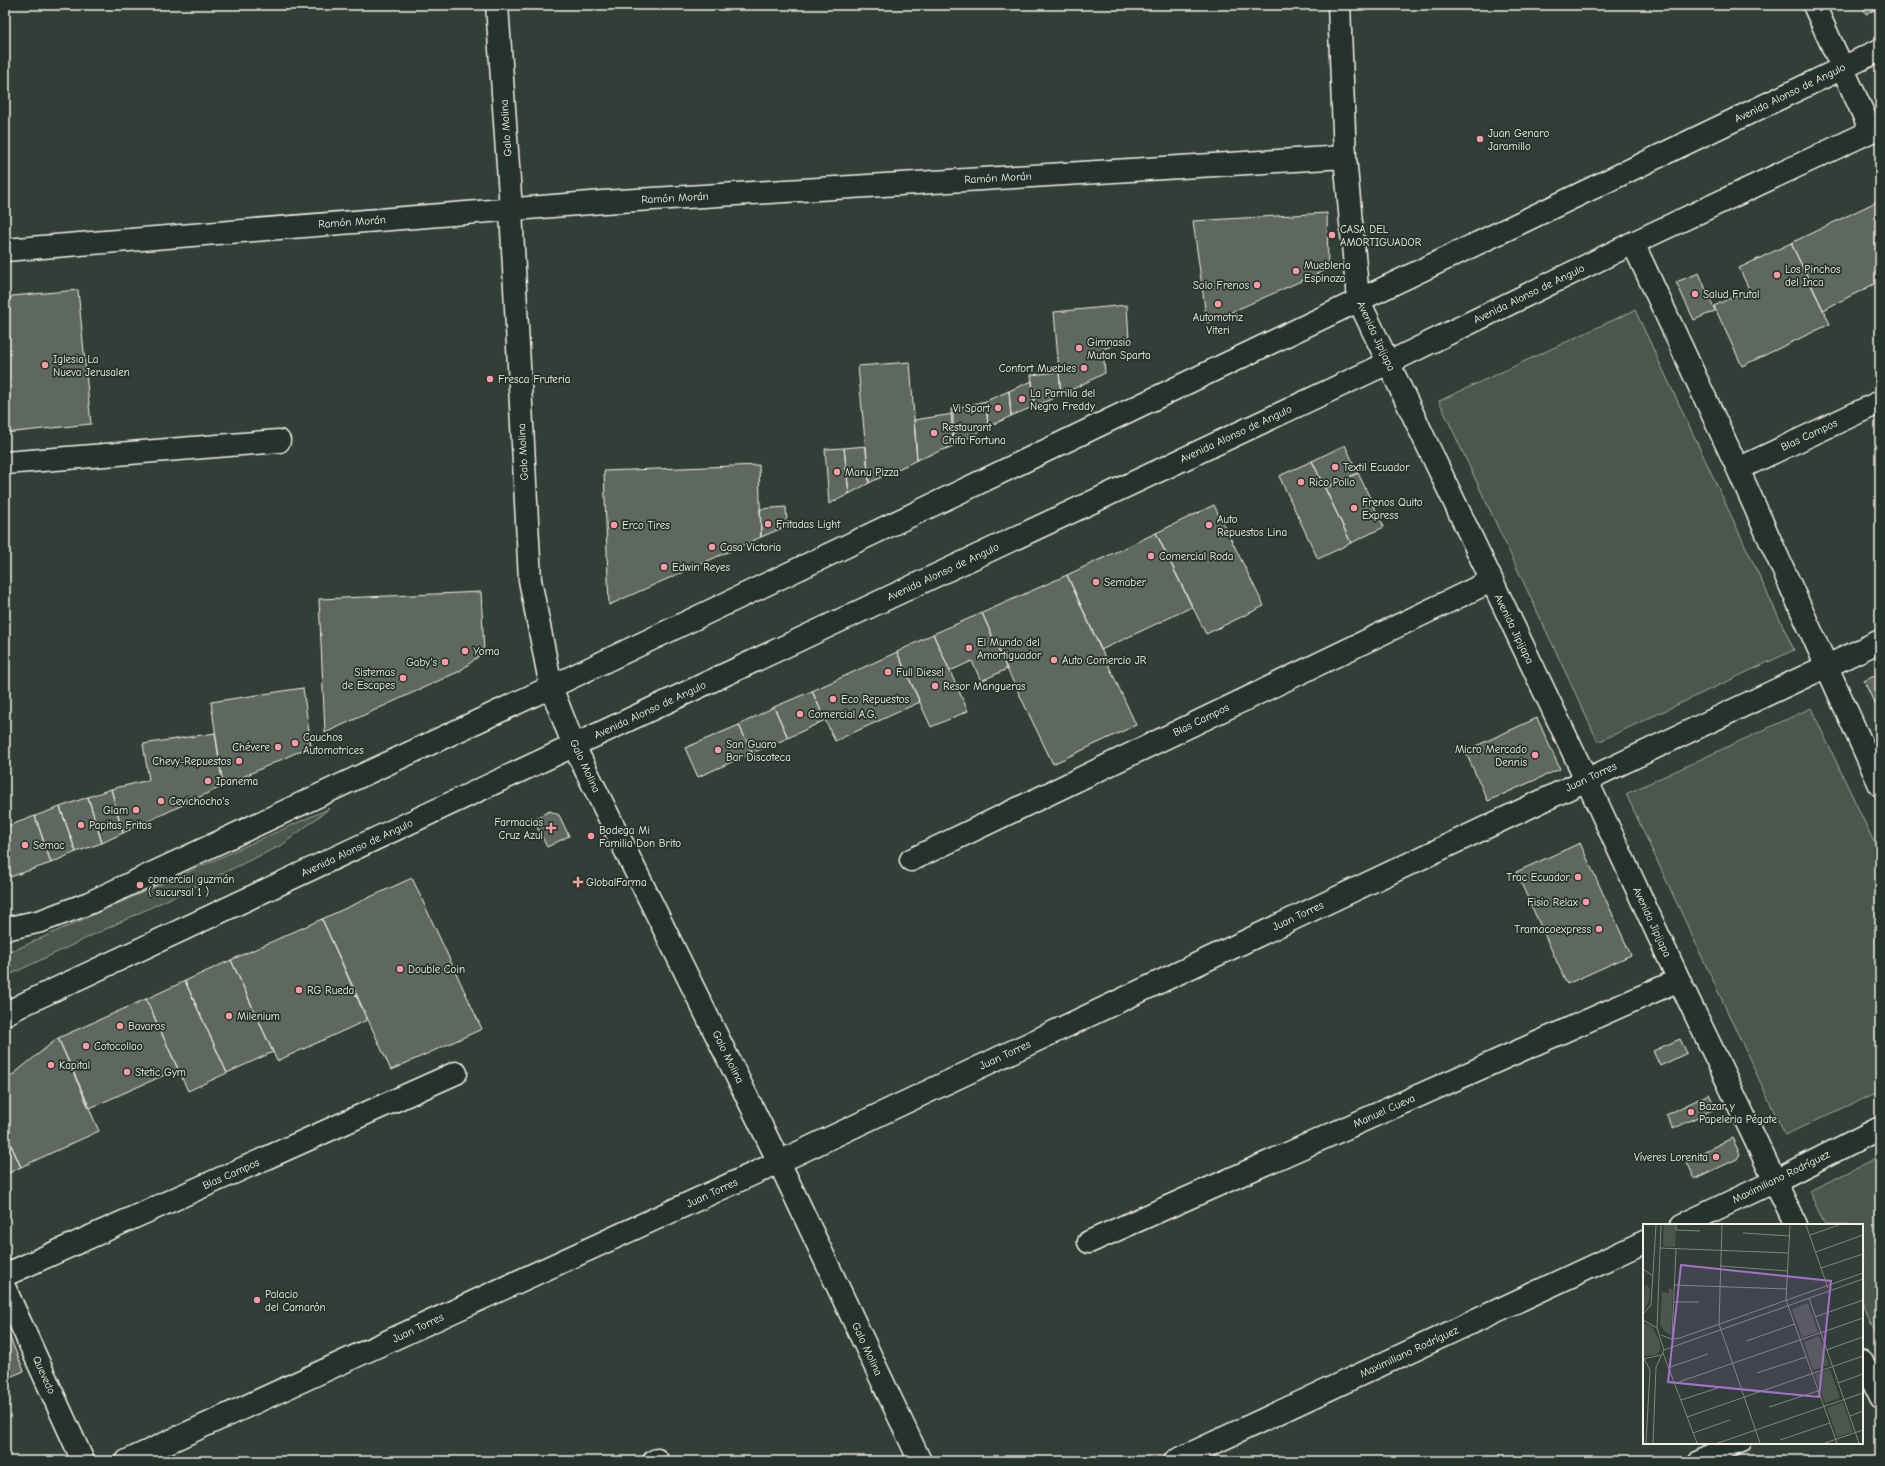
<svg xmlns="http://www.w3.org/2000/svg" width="1885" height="1466" viewBox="0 0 1885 1466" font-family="'Comic Neue',sans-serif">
  <rect width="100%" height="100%" fill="#323e38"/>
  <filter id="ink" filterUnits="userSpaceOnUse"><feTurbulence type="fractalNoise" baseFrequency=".025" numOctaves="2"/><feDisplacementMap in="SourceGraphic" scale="8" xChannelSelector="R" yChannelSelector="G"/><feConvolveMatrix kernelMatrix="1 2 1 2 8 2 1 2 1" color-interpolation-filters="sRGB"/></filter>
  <g filter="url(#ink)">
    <!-- green -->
    <path fill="#4c564f" stroke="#a0a49c" d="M1635,310l159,340 -196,92 -159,-341z
      M1811,708l69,147v236l-95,44 -159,-341z
      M330,808l-48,37 -277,132v-26l12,-2z
      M1880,1157v184l-18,-38v-78h-37l-16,-34z"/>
    <!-- building -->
    <path fill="#5f6861" stroke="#f4f1e8" d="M1862,5h18v3l-14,6z
      M1880,200v81l-57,29 -32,-67z
      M1327,213l1,56 -121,54 -14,-102z
      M1791,243l39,81 -88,42 -28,-60 35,-17 -10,-21z
      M1699,273l16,38 -21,9 -18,-38z
      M78,290l13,134 -86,9v-127l7,-10z
      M1127,305l2,35 -26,9 2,24 -44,22 -7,-83z
      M910,362l7,98 -48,23 -11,-117z
      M1059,372l2,23 -26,11 -4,-31z
      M1032,381l3,25 -24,10 -2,-25z
      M1009,391l2,25 -23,11 -2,-26z
      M986,401l2,26 -35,19 -2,-37z
      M953,414v32l-36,14 -3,-40z
      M1345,445l13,28 -33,15 -13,-27z
      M866,446l3,37 -20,11 -5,-46z
      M844,448l5,46 -20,10 -4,-55z
      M1312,461l39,82 -33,16 -39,-83z
      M759,465l2,72 -152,68 -5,-134z
      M1358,473l26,54 -33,16 -26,-55z
      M1214,505l50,101 -58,28 -50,-101z
      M786,507l1,19 -26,11 -1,-28z
      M1156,533l36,74 -91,43 -34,-75z
      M1067,575l69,150 -83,39 -46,-95 -25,-56z
      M481,592l3,60 -24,19 -135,62 -6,-134z
      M982,613l25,56 -26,12 -9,-20 -22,10 -17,-37z
      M933,634l35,77 -37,16 -34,-75z
      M897,652l23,50 -85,39 -23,-50z
      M1880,673v42l-16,-34z
      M303,688l8,58 -88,40 -12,-84z
      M812,691l13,29 -37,18 -14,-31z
      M774,707l14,31 -36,15 -13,-28z
      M1537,718l23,51 -72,32 -23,-50z
      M739,725l13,28 -54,24 -13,-29z
      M215,733l8,53 -100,47 -12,-44 38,-9 -6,-36z
      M111,789l12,44 -21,10 -14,-46z
      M88,797l14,46 -26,9 -16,-45z
      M60,807l16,45 -25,11 -16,-47z
      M550,811l9,4 10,21 -22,11 -14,-28z
      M35,816l16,47 -41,14 -5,-4v-46z
      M1580,843l51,112 -64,29 -51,-112z
      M412,878l70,151 -91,41 -69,-151z
      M322,919l45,101 -90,41 -46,-101z
      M231,960l42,92 -46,21 -42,-92z
      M185,981l42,92 -39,18 -42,-92z
      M146,999l32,70 -88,39 -32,-70z
      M58,1038l41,93 -78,36 -16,-35v-51z
      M1680,1039l7,14 -27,13 -7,-15z
      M1709,1094l7,14 -43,21 -7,-14z
      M5,1132l16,35 -16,8z
      M1732,1138l8,16 -3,5 -42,20 -9,-19z
      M5,1326l19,45 -19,8z"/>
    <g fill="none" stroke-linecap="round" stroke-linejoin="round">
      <defs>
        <path id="minor" d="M1339,5l6,152 13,142 228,480 93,201 117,245
          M1814,5l57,126
          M1633,243l105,226 142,316
          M5,250l598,-48 742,-45
          M5,463l274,-22
          M1738,469l142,-67
          M574,746l205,416 141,299
          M911,860l580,-279
          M1682,1225l93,-44 105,-53
          M1089,1242l590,-262
          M5,1275l451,-202
          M5,1289l78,172
          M1862,1361l18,37
          M127,1461l652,-299 1101,-521
          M654,1461l3,-1
          M1175,1461l469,-219
          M1698,1461l40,-18"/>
        <path id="tertiary" d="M497,5l14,205 19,370 21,107 23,59"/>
        <path id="primary" d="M5,929l36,-8 48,-18 462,-216 392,-187 937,-450
          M5,1014l21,-11 1362,-640 245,-120 247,-116"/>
      </defs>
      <!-- minor casing -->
      <use href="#minor" stroke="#f4f1e8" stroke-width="25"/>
      <!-- tertiary casing -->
      <use href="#tertiary" stroke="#f4f1e8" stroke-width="25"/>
      <!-- primary casing -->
      <use href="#primary" stroke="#f4f1e8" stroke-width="25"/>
      <!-- minor -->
      <use href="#minor" stroke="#26332d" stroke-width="22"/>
      <!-- tertiary -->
      <use href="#tertiary" stroke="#26332d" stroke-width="22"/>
      <!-- primary -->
      <use href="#primary" stroke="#26332d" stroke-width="22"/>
    </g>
  </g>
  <!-- markers -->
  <g fill="#ff9aa2" stroke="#26332d" stroke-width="1.5">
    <circle cx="1480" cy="139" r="4"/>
    <circle cx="1332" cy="235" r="4"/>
    <circle cx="1296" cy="271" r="4"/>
    <circle cx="1777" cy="275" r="4"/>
    <circle cx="1257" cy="285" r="4"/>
    <circle cx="1695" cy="294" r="4"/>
    <circle cx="1218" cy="304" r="4"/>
    <circle cx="1079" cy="348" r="4"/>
    <circle cx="45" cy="365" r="4"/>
    <circle cx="1084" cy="368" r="4"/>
    <circle cx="490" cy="379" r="4"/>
    <circle cx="1022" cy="399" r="4"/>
    <circle cx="998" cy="408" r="4"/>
    <circle cx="934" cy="433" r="4"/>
    <circle cx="1335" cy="467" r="4"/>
    <circle cx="837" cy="472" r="4"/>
    <circle cx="1301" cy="482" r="4"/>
    <circle cx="1354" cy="508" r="4"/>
    <circle cx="768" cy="524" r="4"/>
    <circle cx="614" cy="525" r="4"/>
    <circle cx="1209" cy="525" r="4"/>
    <circle cx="712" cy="547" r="4"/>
    <circle cx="1151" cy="556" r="4"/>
    <circle cx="664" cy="567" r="4"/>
    <circle cx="1096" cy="582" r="4"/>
    <circle cx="969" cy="648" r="4"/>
    <circle cx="465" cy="651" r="4"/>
    <circle cx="1054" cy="660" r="4"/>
    <circle cx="445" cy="662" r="4"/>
    <circle cx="888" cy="672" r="4"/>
    <circle cx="403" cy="678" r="4"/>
    <circle cx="935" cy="686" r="4"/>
    <circle cx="833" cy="699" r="4"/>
    <circle cx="800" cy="714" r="4"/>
    <circle cx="295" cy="743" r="4"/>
    <circle cx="278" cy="747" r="4"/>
    <circle cx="718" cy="750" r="4"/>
    <circle cx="1535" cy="755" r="4"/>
    <circle cx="239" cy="761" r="4"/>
    <circle cx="208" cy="781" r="4"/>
    <circle cx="161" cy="801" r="4"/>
    <circle cx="136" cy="810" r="4"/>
    <circle cx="81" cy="825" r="4"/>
    <path d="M549 822h4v4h4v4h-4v4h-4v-4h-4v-4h4z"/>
    <circle cx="591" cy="836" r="4"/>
    <circle cx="25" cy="845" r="4"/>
    <circle cx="1578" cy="877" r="4"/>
    <path d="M576 876h4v4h4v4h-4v4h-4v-4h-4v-4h4z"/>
    <circle cx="140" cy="885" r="4"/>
    <circle cx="1586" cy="902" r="4"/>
    <circle cx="1599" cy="929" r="4"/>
    <circle cx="400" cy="969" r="4"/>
    <circle cx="299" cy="990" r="4"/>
    <circle cx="229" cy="1016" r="4"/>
    <circle cx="120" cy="1026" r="4"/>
    <circle cx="86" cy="1046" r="4"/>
    <circle cx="51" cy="1065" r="4"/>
    <circle cx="127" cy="1072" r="4"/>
    <circle cx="1691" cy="1112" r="4"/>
    <circle cx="1716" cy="1157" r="4"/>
    <circle cx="257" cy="1300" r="4"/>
  </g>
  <g text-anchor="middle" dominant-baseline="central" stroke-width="3.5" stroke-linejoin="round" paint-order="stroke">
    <!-- street labels -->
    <g font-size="11" fill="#f4f1e8" stroke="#26332d">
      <text transform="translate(1790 93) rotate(-26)">Avenida Alonso de Angulo</text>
      <text transform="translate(506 128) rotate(-94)">Galo Molina</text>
      <text transform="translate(998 178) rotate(-3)">Ramón Morán</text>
      <text transform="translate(675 198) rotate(-3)">Ramón Morán</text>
      <text transform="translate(352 222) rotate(-4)">Ramón Morán</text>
      <text transform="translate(1529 294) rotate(-26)">Avenida Alonso de Angulo</text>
      <text transform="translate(1376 336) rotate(65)">Avenida Jipijapa</text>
      <text transform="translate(1236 434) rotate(-25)">Avenida Alonso de Angulo</text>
      <text transform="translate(1809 435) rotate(-25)">Blas Campos</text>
      <text transform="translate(523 452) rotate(-93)">Galo Molina</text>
      <text transform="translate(943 572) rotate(-25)">Avenida Alonso de Angulo</text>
      <text transform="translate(1514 629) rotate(64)">Avenida Jipijapa</text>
      <text transform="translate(650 710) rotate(-25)">Avenida Alonso de Angulo</text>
      <text transform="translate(1201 720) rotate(-26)">Blas Campos</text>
      <text transform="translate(585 766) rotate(65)">Galo Molina</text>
      <text transform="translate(1591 777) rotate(-25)">Juan Torres</text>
      <text transform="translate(357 848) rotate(-25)">Avenida Alonso de Angulo</text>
      <text transform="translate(1298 916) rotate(-25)">Juan Torres</text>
      <text transform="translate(1652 922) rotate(65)">Avenida Jipijapa</text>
      <text transform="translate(1005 1055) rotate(-25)">Juan Torres</text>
      <text transform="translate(728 1057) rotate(64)">Galo Molina</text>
      <text transform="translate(1384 1111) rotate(-24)">Manuel Cueva</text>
      <text transform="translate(231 1174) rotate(-24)">Blas Campos</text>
      <text transform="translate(1781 1177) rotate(-26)">Maximiliano Rodríguez</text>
      <text transform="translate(712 1193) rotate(-25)">Juan Torres</text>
      <text transform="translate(418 1328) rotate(-25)">Juan Torres</text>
      <text transform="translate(867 1349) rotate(65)">Galo Molina</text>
      <text transform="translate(1409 1352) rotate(-25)">Maximiliano Rodríguez</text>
      <text transform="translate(44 1375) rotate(66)">Quevedo</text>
    </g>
    <!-- poi labels -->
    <g font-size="11" fill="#f4f1e8" stroke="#26332d" text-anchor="start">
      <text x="1488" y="133">Juan Genaro<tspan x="1488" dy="13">Jaramillo</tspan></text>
      <text x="1340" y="229">CASA DEL<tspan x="1340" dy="13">AMORTIGUADOR</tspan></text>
      <text x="1304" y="265">Muebleria<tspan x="1304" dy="13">Espinoza</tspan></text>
      <text x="1785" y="269">Los Pinchos<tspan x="1785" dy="13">del Inca</tspan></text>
      <text x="1249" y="285" text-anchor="end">Solo Frenos</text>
      <text x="1703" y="294">Salud Frutal</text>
      <text x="1218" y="317" text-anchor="middle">Automotriz<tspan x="1218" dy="13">Viteri</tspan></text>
      <text x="1087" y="342">Gimnasio<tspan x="1087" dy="13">Mutan Sparta</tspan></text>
      <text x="53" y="359">Iglesia La<tspan x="53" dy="13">Nueva Jerusalen</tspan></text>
      <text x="1076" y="368" text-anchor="end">Confort Muebles</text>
      <text x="498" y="379">Fresca Fruteria</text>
      <text x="1030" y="393">La Parrilla del<tspan x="1030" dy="13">Negro Freddy</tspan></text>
      <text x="990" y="408" text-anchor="end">Vi Sport</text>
      <text x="942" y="427">Restaurant<tspan x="942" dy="13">Chifa Fortuna</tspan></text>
      <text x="1343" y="467">Textil Ecuador</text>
      <text x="845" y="472">Manu Pizza</text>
      <text x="1309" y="482">Rico Pollo</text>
      <text x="1362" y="502">Frenos Quito<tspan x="1362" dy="13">Express</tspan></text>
      <text x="1217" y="519">Auto<tspan x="1217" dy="13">Repuestos Lina</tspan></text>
      <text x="776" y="524">Fritadas Light</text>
      <text x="622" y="525">Erco Tires</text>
      <text x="720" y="547">Casa Victoria</text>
      <text x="1159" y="556">Comercial Roda</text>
      <text x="672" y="567">Edwin Reyes</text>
      <text x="1104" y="582">Semaber</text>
      <text x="977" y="642">El Mundo del<tspan x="977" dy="13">Amortiguador</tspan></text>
      <text x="473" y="651">Yoma</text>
      <text x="1062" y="660">Auto Comercio JR</text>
      <text x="437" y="662" text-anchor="end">Gaby's</text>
      <text x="395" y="672" text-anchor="end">Sistemas<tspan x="395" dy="13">de Escapes</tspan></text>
      <text x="896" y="672">Full Diesel</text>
      <text x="943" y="686">Resor Mangueras</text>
      <text x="841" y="699">Eco Repuestos</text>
      <text x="808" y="714">Comercial A.G.</text>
      <text x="303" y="737">Cauchos<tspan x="303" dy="13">Automotrices</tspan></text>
      <text x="726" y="744">San Guaro<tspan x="726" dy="13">Bar Discoteca</tspan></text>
      <text x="270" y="747" text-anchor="end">Chévere</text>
      <text x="1527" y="749" text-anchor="end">Micro Mercado<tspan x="1527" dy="13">Dennis</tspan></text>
      <text x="231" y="761" text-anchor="end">Chevy-Repuestos</text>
      <text x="216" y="781">Ipanema</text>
      <text x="169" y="801">Cevichocho's</text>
      <text x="128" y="810" text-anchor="end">Glam</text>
      <text x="543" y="822" text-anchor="end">Farmacias<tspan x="543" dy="13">Cruz Azul</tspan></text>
      <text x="89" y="825">Papitas Fritas</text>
      <text x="599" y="830">Bodega Mi<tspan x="599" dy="13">Familia Don Brito</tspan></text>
      <text x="33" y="845">Semac</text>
      <text x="1570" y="877" text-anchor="end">Trac Ecuador</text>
      <text x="148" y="879">comercial guzmán<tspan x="148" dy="13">( sucursal 1 )</tspan></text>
      <text x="586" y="882">GlobalFarma</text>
      <text x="1578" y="902" text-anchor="end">Fisio Relax</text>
      <text x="1591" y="929" text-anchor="end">Tramacoexpress</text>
      <text x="408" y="969">Double Coin</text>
      <text x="307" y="990">RG Rueda</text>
      <text x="237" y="1016">Milenium</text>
      <text x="128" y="1026">Bavaros</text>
      <text x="94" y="1046">Cotocollao</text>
      <text x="59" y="1065">Kapital</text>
      <text x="135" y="1072">Stetic Gym</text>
      <text x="1699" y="1106">Bazar y<tspan x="1699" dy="13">Papeleria Pégate</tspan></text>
      <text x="1708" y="1157" text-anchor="end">Víveres Lorenita</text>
      <text x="265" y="1294">Palacio<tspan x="265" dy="13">del Camarón</tspan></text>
    </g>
  </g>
  <!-- overview -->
  <g transform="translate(1643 1224)">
    <rect width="220" height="220" fill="#323e38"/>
    <path d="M21,1h12l-1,22 -12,-1zM2,61l5,3 -1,13 -6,11zM26,64l4,2 -2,45 -7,-4 -4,-7 2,-32 7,1zM165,79l10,29 -16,5 -10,-28zM0,99l9,3 8,16v9l-4,4 -13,1zM176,112l10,29 -16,5 -9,-28zM187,145l10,29 -15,5 -10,-28zM200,178l10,30 -16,5 -10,-29z" fill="#4c564f"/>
    <path fill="none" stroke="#80867e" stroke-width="1" d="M33,1v5l24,1M79,1l-3,99 41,119M147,1l-4,75 51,143M163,1l22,63M100,9l46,3M167,11l29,-10M17,24l128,5M173,28l47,-17M77,42l68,5M178,44l42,-14M0,45l10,7M31,61l113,4M166,74l50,145M31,78h25M0,90l8,-9 5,-80M172,93l48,-17M0,96l14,8 7,22 -8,17 -3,76M14,104l4,-103M18,111l10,4 9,-1 183,-65M29,115l4,-90M103,117l49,-17M21,126l199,-71M183,126l37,-13M20,129l34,90M0,135l18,-4M1,135l6,11 -4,73M27,143l38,-13M114,149l49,-16M33,159l187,-65M195,159l25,-9M38,176l40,-13M126,183l49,-16M207,192l13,-5M44,193l176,-61M50,209l37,-13M137,216l50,-17M75,219l145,-50M182,219l38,-13"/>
    <path fill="#a571cd" fill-opacity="0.15" stroke="#a571cd" stroke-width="2" d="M38,41l150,16 -12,116 -151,-15z"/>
    <rect width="220" height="220" fill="none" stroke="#f4f1e8" stroke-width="2"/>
  </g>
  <!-- margin -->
  <rect width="1885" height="1466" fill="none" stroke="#26332d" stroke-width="20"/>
  <rect x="10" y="10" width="1865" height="1446" fill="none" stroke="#f4f1e8" stroke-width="1.5" filter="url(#ink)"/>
</svg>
